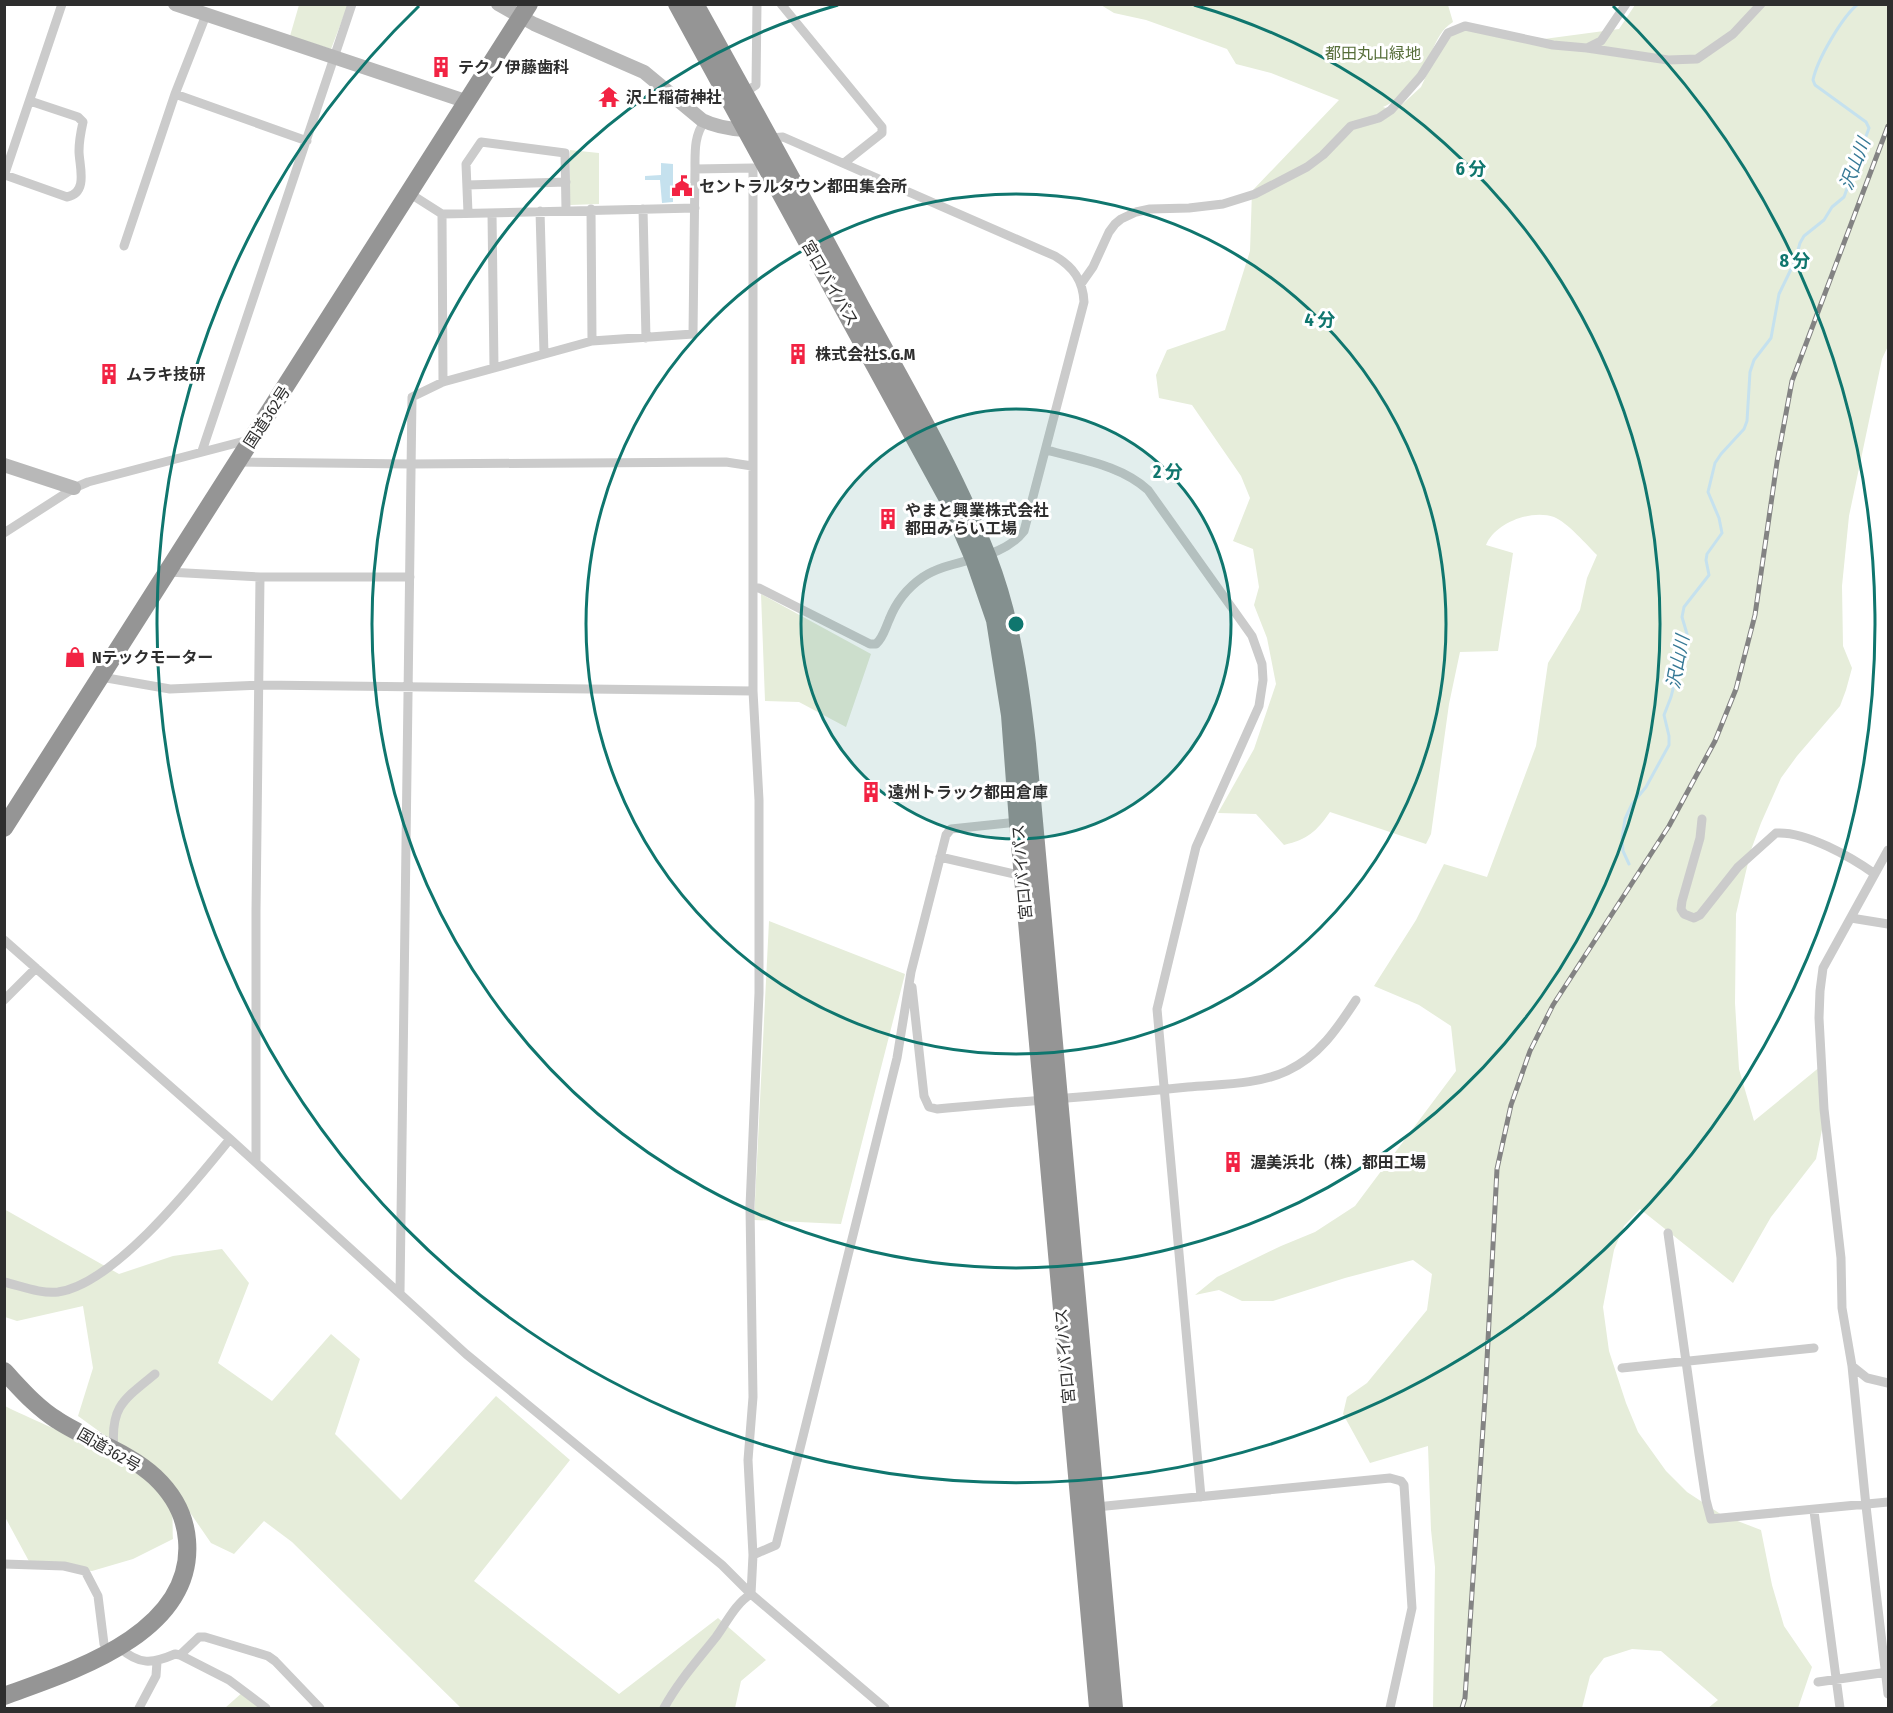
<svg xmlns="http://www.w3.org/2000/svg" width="1893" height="1713" viewBox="0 0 1893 1713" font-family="'Fira Sans Condensed','Noto Sans JP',sans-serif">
  <rect width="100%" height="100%" fill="#fff"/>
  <!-- green -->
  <path fill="#e6edda" d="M299,5h49l-17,44 -41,-13z
    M1101,5h347l5,17c-12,8 -15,16 -21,29 -10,20 -28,48 -49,56l12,4 26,-24 20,-43 21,-17 82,12 75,-10 16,-24h253v341l-6,13 -33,157 -7,70 1,60 9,22 -6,22 -6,16 -43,50 -16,22 -20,45 -10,27 -15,64 -1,89 4,66 15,52 67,-55 5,44 -10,49 -45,58 -38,66 -93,-74 -16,17 -10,24 -11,57 6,44 17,52 12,29 28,39 21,21 35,23 39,15 11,55 12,41 28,41 -14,41h-90l10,-8 -57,-49 -29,-2 -28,9 -14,18 -8,32h-149l2,-141 -4,-37 -3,-84 -58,17 -27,-49 4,-17 20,-14 60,-73 5,-36 -19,-14 -68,18 -72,23h-31l-23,-11 -24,5 22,-18 64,-31 34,-14 40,-26 101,-135 -5,-45 -32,-21 -45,-19 42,-66 28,-56 43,13 49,-131 12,-83 32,-53 7,-32 10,-23c-10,-10 -30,-33 -43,-38 -23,-8 -59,6 -68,28l27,8 -15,98 -38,1 -11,52 -18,130 -5,10 -96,-32c-14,20 -22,27 -46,33l-28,-31 -38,-1 36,-64 22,-65 -9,-46 -13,-33 5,-18 -6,-38 -20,-8 17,-43 -9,-22 -49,-71 -33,-7 -3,-23 11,-25 58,-20 25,-79 2,-60 87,-91 -68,-27 -35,-9 -9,-15 -81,-29 -32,-7z
    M570,150l29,3v51l-29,1z
    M761,594l110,60 -25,73 -47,-25 -34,-1z
    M769,921l136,53 -64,250 -87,-4z
    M4,1209l115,65 54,-18 49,-7 27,34 -31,80 54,38 59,-67 29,25 -25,75 66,66 95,-104 74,64 -96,121 145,113 99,-76 48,42 -25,21 -6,27h-274l-169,-166 -28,-21 -30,33 -23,-11 -42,-61 -91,-66 15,-48 -10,-62 -66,15 -12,-4z
    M5,1406c45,23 140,56 165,101 4,7 2,23 3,32l-40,20 -41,12 -61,-6 -26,-48z
    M244,1691l19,17h-38z"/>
  <!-- water -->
  <path fill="#c5e1ee" d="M661,163l12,1v38l-11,1 -2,-23h-15v-4l16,-1z"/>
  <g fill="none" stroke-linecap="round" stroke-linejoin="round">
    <!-- stream -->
    <path stroke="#c5e1ee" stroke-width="3" d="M1629,864l-6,-13 -1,-13 3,-19 7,-15 14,-17 23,-42v-9l-5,-21 7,-18 2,-8 -2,-11 4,-19 9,-16 3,-9 -5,-17 2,-10 25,-32 -3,-15 1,-6 15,-21 -3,-15 -11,-26 7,-29 6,-9 23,-25 3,-8 3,-49 4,-12 17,-22 8,-44 16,-33 5,-18 4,-7 20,-16 8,-13 12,-10 25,-69 -3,-6 -51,-37 -2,-5c4,-20 29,-63 45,-76"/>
    <!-- street -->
    <path stroke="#cbcbcb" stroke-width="9" d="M781,4l101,123v6l-38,30
      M1589,47l12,-6 25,-37
      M744,93l12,-8 1,-81
      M175,94l132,47
      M695,169c0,-17 -1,-34 10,-48
      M5,175l62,22c22,-4 12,-32 12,-46 0,-10 2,-20 4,-29l-5,-5 -48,-16
      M4,176l58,-172
      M467,185l99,-3
      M409,193l33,21 253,-6
      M591,209l1,132
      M643,209l3,129
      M540,211l4,143
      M468,213l-2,-49 15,-22 84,11 1,57
      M492,213l2,155
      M442,214l1,168
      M124,246l51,-152 31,-79
      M1081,284l12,-17 16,-35 6,-8 6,-5 15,-7 14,-3 39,-1 34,-4 32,-10 52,-27 16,-12 28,-29 28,-8 12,-8 30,-34 27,-43 17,-7 88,19 34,3 81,12 29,-1 36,-25 28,-30
      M1047,450c35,10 73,15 101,40l104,146 10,28 1,16 -4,26 -63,141 -39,162 44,488
      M202,451l150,-447
      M237,462l174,2 315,-2 26,4
      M4,533l70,-45 14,-6 164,-43
      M168,572l92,5h150
      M753,588h6l111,56h6c7,-6 9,-15 13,-24 7,-18 18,-32 34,-43 31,-20 77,-15 101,-46l60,-229c-1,-22 -11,-35 -29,-46l-272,-119 -13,1
      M101,677l69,12 90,-4 493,6
      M1702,819l-2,19 -18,63 -1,8 3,5 10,4 6,-3 38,-48 38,-34c30,-2 75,24 99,41
      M1888,850l-65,118 -3,23 -1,27 5,91 17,149 1,50 10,58 14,140 22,188
      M940,857l83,19
      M1851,918l37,6
      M4,940l226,199 236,215 256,211 29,29 134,114
      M912,987l12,109 5,11 8,2c84,-8 168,-13 251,-22 32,-3 69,-2 99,-16 32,-15 50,-42 69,-71
      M4,1000l32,-32
      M256,1162v-251l4,-334
      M1668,1233l31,221 7,46 5,19 177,-17
      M4,1282c17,4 37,12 54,10 57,-8 137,-110 172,-153
      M400,1292l12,-895 31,-15 149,-41 101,-7 2,-165 58,-1v523l6,109v193l-9,214 3,190 -5,63 5,95 -2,39c-16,10 -24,28 -35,43 -19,24 -38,45 -52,71
      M1852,1366l15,12 21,5
      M1622,1368l192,-20
      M114,1450c-4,-43 9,-50 41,-76
      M1096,1507l294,-29 11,3 3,4 8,123 -22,100
      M1814,1511l26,197
      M753,1555l23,-10 121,-487 14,-86 35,-137 5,-6 67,-7
      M4,1564l60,2 21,5 13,25 6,48 6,9
      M120,1648c19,17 32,16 55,6l5,1 49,25 37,28
      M180,1655l19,-18h6l63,19 7,5 45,47
      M1818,1682l70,-10
      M139,1708l17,-32 1,-14"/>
    <!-- secondary -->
    <path stroke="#b8b8b8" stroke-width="14" d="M175,4l293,98
      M498,4l36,20 110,48 58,48c14,7 27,9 43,10
      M4,465l70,23"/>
    <!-- highway -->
    <path stroke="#959595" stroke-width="18" d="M677,4l273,499 24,56 21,61 15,95 8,107 80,886
      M695,4c56,101 112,202 166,303 45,82 93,164 127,251 23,59 32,124 39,186l87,964
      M4,828l525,-824
      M4,1371c17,18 32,36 53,49 32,21 70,31 98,57 18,17 30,38 32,63 8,93 -114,131 -183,156"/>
    <defs>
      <path id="rail" d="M1462,1708l3,-10 20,-300 12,-229 14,-64 19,-54 23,-46 116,-179 46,-85 21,-52 19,-74 22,-153 15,-81 96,-255"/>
    </defs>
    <!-- rail casing -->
    <use href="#rail" stroke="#838383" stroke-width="5"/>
    <!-- rail -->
    <use href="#rail" stroke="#fff" stroke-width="3" stroke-dasharray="9" stroke-linecap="butt"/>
  </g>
  <!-- distance rings -->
  <circle cx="1016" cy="624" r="215" fill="#0f766e" fill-opacity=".12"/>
  <g fill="none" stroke="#0f766e" stroke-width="3">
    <circle cx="1016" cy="624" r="215"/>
    <circle cx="1016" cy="624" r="430"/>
    <path d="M1194 5A644 644 0 1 1 838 5"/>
    <path d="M1613 6A859 859 0 1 1 419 6"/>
  </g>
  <!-- icons -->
  <defs>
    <symbol id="building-bare" viewBox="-9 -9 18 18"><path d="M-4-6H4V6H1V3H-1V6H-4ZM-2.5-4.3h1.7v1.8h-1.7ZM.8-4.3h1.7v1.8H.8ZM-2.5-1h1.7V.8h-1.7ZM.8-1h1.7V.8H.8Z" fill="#f22343" stroke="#fff" stroke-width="2.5" paint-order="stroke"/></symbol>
    <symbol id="temple-bare" viewBox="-9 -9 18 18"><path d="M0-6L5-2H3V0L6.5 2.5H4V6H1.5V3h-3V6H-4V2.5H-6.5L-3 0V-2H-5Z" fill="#f22343" stroke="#fff" stroke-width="2.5" paint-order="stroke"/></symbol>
    <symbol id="civic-bare" viewBox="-9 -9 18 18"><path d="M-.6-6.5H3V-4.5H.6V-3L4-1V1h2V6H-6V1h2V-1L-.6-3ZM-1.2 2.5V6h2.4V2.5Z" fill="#f22343" stroke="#fff" stroke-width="2.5" paint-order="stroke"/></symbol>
    <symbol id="shop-bare" viewBox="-9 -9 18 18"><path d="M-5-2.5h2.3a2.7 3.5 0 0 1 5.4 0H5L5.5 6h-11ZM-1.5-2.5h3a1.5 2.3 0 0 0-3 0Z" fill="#f22343" stroke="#fff" stroke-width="2.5" paint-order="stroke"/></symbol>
  </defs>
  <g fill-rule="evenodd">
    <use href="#building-bare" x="426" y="52" width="30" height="30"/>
    <use href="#temple-bare" x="594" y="82" width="30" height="30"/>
    <use href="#civic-bare" x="667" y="171" width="30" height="30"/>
    <use href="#building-bare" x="783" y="339" width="30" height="30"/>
    <use href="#building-bare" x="94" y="359" width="30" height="30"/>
    <use href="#building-bare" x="873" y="504" width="30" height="30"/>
    <use href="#shop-bare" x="60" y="642" width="30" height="30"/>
    <use href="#building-bare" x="856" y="777" width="30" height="30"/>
    <use href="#building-bare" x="1218" y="1147" width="30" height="30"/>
  </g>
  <g text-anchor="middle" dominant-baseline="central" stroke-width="6" stroke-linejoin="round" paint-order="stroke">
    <!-- park labels -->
    <g font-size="16" fill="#556d38" stroke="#fff">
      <text x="1373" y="53">都田丸山緑地</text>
    </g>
    <!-- poi labels -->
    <g font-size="16" font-weight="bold" fill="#2e2e2e" stroke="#fff" text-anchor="start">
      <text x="458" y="67">テクノ伊藤歯科</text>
      <text x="626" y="97">沢上稲荷神社</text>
      <text x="699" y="186">セントラルタウン都田集会所</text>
      <text x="815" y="354">株式会社S.G.M</text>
      <text x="126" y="374">ムラキ技研</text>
      <text x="905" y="510">やまと興業株式会社<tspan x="905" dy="18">都田みらい工場</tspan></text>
      <text x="92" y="657">Nテックモーター</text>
      <text x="888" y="792">遠州トラック都田倉庫</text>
      <text x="1250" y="1162">渥美浜北（株）都田工場</text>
    </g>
    <!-- street labels -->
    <g font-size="16" fill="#2e2e2e" stroke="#fff">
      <text transform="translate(830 283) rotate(60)">宮口バイパス</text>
      <text transform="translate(267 417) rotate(-57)">国道362号</text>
      <text transform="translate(1022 872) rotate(-95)">宮口バイパス</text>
      <text transform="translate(1065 1356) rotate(-95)">宮口バイパス</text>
      <text transform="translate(109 1450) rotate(30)">国道362号</text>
    </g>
    <!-- water labels -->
    <g font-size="18" font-style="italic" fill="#367996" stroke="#fff">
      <text transform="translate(1855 164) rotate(-69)">沢山川</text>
      <text transform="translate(1678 662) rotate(-79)">沢山川</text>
    </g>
  </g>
  <circle cx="1016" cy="624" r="9" fill="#0f766e" stroke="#fff" stroke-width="3"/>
  <g font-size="18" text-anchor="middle" font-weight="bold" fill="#0f766e" stroke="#fff" stroke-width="6" stroke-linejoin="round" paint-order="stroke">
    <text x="1471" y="175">6 分</text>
    <text x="1795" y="267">8 分</text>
    <text x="1320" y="326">4 分</text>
    <text x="1168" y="478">2 分</text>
  </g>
  <!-- border -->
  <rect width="1893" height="1713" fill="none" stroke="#2e2e2e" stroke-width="12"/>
</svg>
